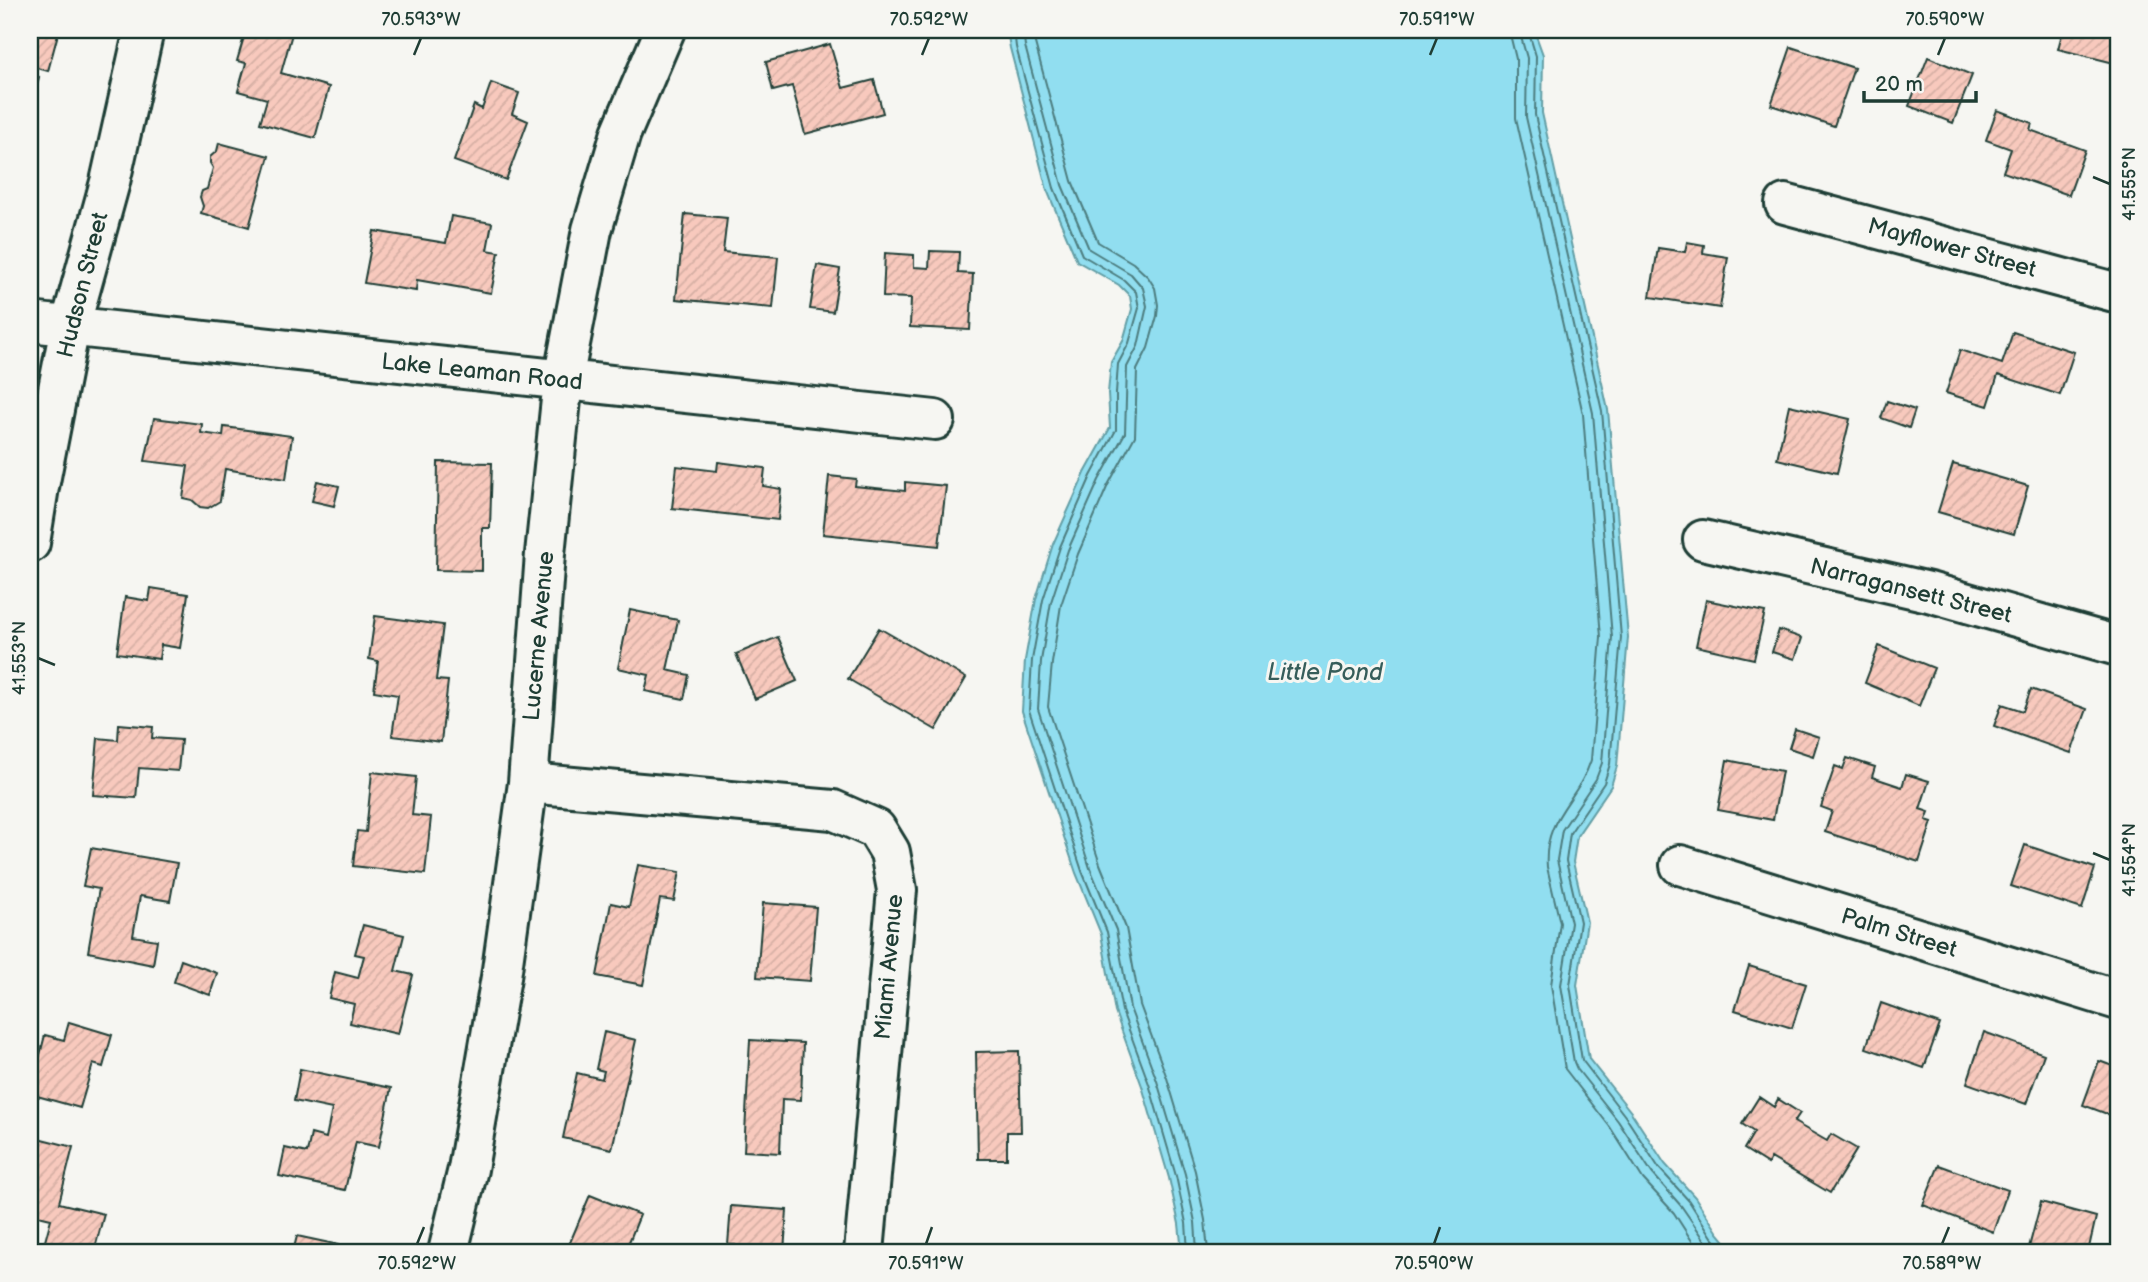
<svg xmlns="http://www.w3.org/2000/svg" width="2148" height="1282" viewBox="0 0 2148 1282" font-family="'Balsamiq Sans',sans-serif">
  <defs>
    <pattern id="building-hatch" width="6" height="6" patternUnits="userSpaceOnUse" patternTransform="scale(1.75)"><rect width="6" height="6" fill="#f8c9bd"/><path d="M-1 1l2-2M0 6l6-6M5 7l2-2" fill="none" stroke="#d4aea3"/></pattern>
  </defs>
  <rect width="100%" height="100%" fill="#f6f6f2"/>
  <filter id="ink" filterUnits="userSpaceOnUse"><feTurbulence type="fractalNoise" baseFrequency=".0143" numOctaves="2"/><feDisplacementMap in="SourceGraphic" scale="14" xChannelSelector="R" yChannelSelector="G"/><feConvolveMatrix kernelMatrix="1 2 1 2 8 2 1 2 1" color-interpolation-filters="sRGB"/></filter>
  <g filter="url(#ink)">
    <!-- water -->
    <path fill="#91def0" stroke="#639ea5" stroke-width="2" d="M1007,30h527l9,25 -1,58 66,297 20,227 -11,129 -6,20 -34,50 -4,26 14,60 -10,63 12,74 42,53 34,52 30,33 23,36 16,19h-552l-3,-28 -10,-46 -27,-92 -27,-74 -14,-78 -25,-61 -54,-162 3,-51 11,-61 17,-55 32,-71 25,-45 -2,-35 3,-31 12,-21 9,-32 -2,-13 -11,-11 -42,-24 -30,-71 -37,-142z"/>
    <g fill="none" stroke-linecap="round" stroke-linejoin="round">
      <!-- shore -->
      <path stroke="#4d7d7f" stroke-width="2" d="M1014,30l2,17 38,141 28,67 42,25 12,12 3,16 -10,35 -11,21 -2,29v37l-25,46 -31,71 -17,53 -11,60 -3,50 53,161 25,61 15,79 27,73 27,92 10,47 2,29
        M1023,30l2,16 37,139 27,64 42,25 12,14 4,18 -9,40 -11,21 -2,66 -26,47 -31,70 -17,52 -10,59 -3,48 52,159 26,62 14,78 27,73 28,93 10,48 2,30
        M1034,30l1,13 37,138 26,61 35,21 15,14 7,11 3,17 -1,11 -9,32 -11,22 -2,66 -27,49 -30,69 -17,51 -9,58 -4,44 52,157 26,64 14,77 27,73 28,93 10,49 3,32
        M1509,30l7,29v59l67,296 18,223 -10,123c-13,41 -48,57 -44,107l13,56 -9,62 14,84 45,58 33,52 31,34 25,39
        M1519,30l8,28 -1,59 67,296 19,224 -10,126 -6,16 -34,51 -5,30 14,63 -10,62 13,77 3,7 41,52 34,52 30,34 31,45
        M1528,30l8,26 -1,59 67,296 19,226 -11,127 -6,19 -34,50 -4,28 14,61 -10,63 12,75 43,56 34,52 30,33 23,36 13,15"/>
    </g>
    <!-- building -->
    <path fill="url(#building-hatch)" stroke="#1f3d34" stroke-width="2" d="M30,30h29l-11,41 -18,-5z
      M246,30h47l-12,43 48,14 -14,51 -55,-15 7,-24 -29,-8 8,-28 -9,-2z
      M2063,30h55v34l-60,-15z
      M830,44l13,44 31,-8 9,33 -78,21 -13,-48 -19,5 -7,-29z
      M1791,47l63,21 -20,58 -63,-21z
      M1928,57l44,18 -19,48 -44,-17z
      M30,75l9,2 -7,27 -2,-1z
      M491,83l28,10 -7,21 16,7 -22,59 -52,-19 20,-56 8,4z
      M1997,110l35,13 -2,7 55,20 -16,45 -66,-23 8,-23 -25,-9z
      M219,143l50,13 -20,71 -48,-14 2,-7 -3,-9 2,-6 5,-2 6,-21 -3,-5v-6l7,-6z
      M685,214l42,4 -4,34 55,5 -5,51 -97,-9z
      M451,216l41,7 -5,27 12,2 -8,41 -74,-13 -1,11 -52,-8 10,-52 72,12z
      M1687,242l17,3 -1,8 25,4 -8,51 -70,-11 8,-49 27,4z
      M930,251l29,1 -1,21 15,1 -3,56 -60,-3 1,-29 -28,-1 2,-44 29,2v12l15,1z
      M817,265l23,4 -7,43 -23,-3z
      M2013,332l61,20 -14,43 -62,-20 -10,31 -42,-13 14,-43 42,14z
      M1887,401l28,9 -6,18 -28,-10z
      M1789,405l61,14 -13,54 -60,-14z
      M154,418l48,6 -1,9 22,3 1,-9 68,9 -6,43 -61,-10 -5,32 -12,7 -8,-1 -8,-7 -9,-2 5,-32 -43,-5z
      M438,462l54,1 -2,65h-8v43l-46,-1z
      M718,462l47,6 -2,18 18,3 -3,31 -106,-12 5,-42 40,5z
      M1953,464l75,22 -14,48 -76,-22z
      M829,476l27,3 -1,7 50,5v-9l41,4 -7,60 -116,-12z
      M317,481l22,5 -5,20 -22,-5z
      M151,588l37,6 -8,54 -19,-3 -2,14 -42,-6 8,-56 24,4z
      M1706,600l59,12 -11,47 -58,-13z
      M630,610l48,10 -11,50 22,5 -5,24 -39,-8 4,-16 -31,-7z
      M375,616l68,9 -7,55 12,1 -7,61 -49,-6 6,-41 -24,-4 4,-30 -9,-2z
      M879,628l87,50 -30,52 -88,-51z
      M1779,630l23,8 -7,21 -23,-7z
      M778,637l19,44 -42,18 -19,-45z
      M1879,646l55,22 -15,38 -54,-23z
      M2031,689l56,20 -16,44 -77,-27 8,-22 21,7z
      M119,724l34,3 -1,11 29,2 -3,31 -39,-3 -3,30 -43,-3 5,-57 20,2z
      M1795,729l24,8 -6,19 -24,-8z
      M1847,758l28,9 -3,10 30,10 4,-13 23,7 -9,28 9,3 -3,8 6,2 -13,40 -94,-30 7,-21 -11,-4 14,-41 8,3z
      M1727,760l55,11 -9,49 -55,-10z
      M372,772l44,5 -4,38 19,2 -6,57 -72,-8 4,-35 9,1z
      M2025,845l70,23 -13,41 -71,-23z
      M91,848l86,15 -7,38 -30,-5 -7,40 24,4 -4,25 -65,-13 11,-63 -16,-3z
      M638,865l42,7 -6,29 -14,-2 -17,86 -46,-9 14,-73 18,4z
      M763,903l53,4 -6,74 -53,-4z
      M363,925l41,10 -9,36 18,4 -15,59 -48,-11 4,-19 -25,-6 6,-26 23,6 6,-22 -9,-2z
      M181,960l36,13 -7,22 -36,-13z
      M1749,966l57,18 -14,44 -57,-18z
      M1881,1003l59,21 -16,44 -58,-20z
      M69,1022l43,13 -9,32 -10,-3 -13,44 -50,-14 15,-59 19,5z
      M604,1032l32,8 -24,109 -49,-11 14,-65 25,6 2,-8 -8,-2z
      M1984,1032l60,22 -18,50 -59,-21z
      M750,1040l53,3 -2,57 -19,-1 -2,54 -36,-2z
      M1019,1051l2,81h-14v27h-29l-2,-107z
      M2099,1061l19,7v50l-35,-13z
      M300,1069l91,19 -12,59 -23,-5 -11,48 -66,-14 6,-28 22,5 4,-19 15,4 6,-29 -38,-8z
      M1759,1097l15,10 4,-8 22,14 -6,9 33,19 4,-7 26,15 -27,44 -59,-35 -3,6 -24,-15 10,-17 -12,-8z
      M30,1136l43,11 -14,56 45,11 -10,38h-20l-30,-7 7,-26 -21,-5 3,-10 -3,-1z
      M1939,1165l69,25 -15,42 -70,-27z
      M590,1195l50,20 -15,37h-59z
      M2041,1202l55,15 -8,35 -60,-1z
      M731,1206l56,4 -3,42h-50l1,-7h-7z
      M297,1236l56,12 -1,4h-59z"/>
    <g fill="none" stroke-linecap="round" stroke-linejoin="round">
      <defs>
        <path id="minor" d="M1785,204l333,89
          M30,322l905,98
          M1703,540l226,52 189,54
          M30,543l9,-56 31,-160 40,-145 34,-152
          M528,783l305,27 43,19 14,23 7,38 -33,362
          M1680,865l438,135
          M448,1252l20,-83 33,-192 27,-194 17,-229 18,-174 29,-150 29,-97 44,-103"/>
      </defs>
      <!-- minor casing -->
      <use href="#minor" stroke="#1f3d34" stroke-width="44"/>
      <!-- minor -->
      <use href="#minor" stroke="#f6f6f2" stroke-width="38"/>
    </g>
  </g>
  <!-- ticks -->
  <path fill="none" stroke="#1f3d34" stroke-width="2.5" d="M414,55l7,-17M922,55l7,-17M1430,55l7,-17M1938,55l7,-17M2093,177l17,7M38,658l17,7M2093,853l17,7M417,1244l7,-17M926,1244l6,-17M1434,1244l6,-17M1942,1244l7,-17"/>
  <g text-anchor="middle" dominant-baseline="central" stroke-width="6" stroke-linejoin="round" paint-order="stroke">
    <!-- street labels -->
    <g font-size="23" fill="#1f3d34" stroke="#f6f6f2">
      <text transform="translate(1952 248) rotate(15)">Mayflower Street</text>
      <text transform="translate(83 285) rotate(-76)">Hudson Street</text>
      <text transform="translate(482 372) rotate(6)">Lake Leaman Road</text>
      <text transform="translate(1911 591) rotate(14)">Narragansett Street</text>
      <text transform="translate(539 636) rotate(-85)">Lucerne Avenue</text>
      <text transform="translate(1899 933) rotate(17)">Palm Street</text>
      <text transform="translate(889 967) rotate(-85)">Miami Avenue</text>
    </g>
    <!-- water labels -->
    <g font-size="24" font-style="italic" fill="#365d5a" stroke="#f6f6f2">
      <text x="1325" y="672">Little Pond</text>
    </g>
  </g>
  <!-- margin -->
  <rect width="2148" height="1282" fill="none" stroke="#f6f6f2" stroke-width="77"/>
  <!-- scale -->
  <path d="M1864 91v10h112v-10" fill="none" stroke="#1f3d34" stroke-width="3.5"/>
  <text x="1875" y="91" font-size="21" fill="#1f3d34" stroke="#f6f6f2" stroke-width="5" paint-order="stroke">20 m</text>
  <rect x="38" y="38" width="2072" height="1206" fill="none" stroke="#1f3d34" stroke-width="2.5"/>
  <g font-size="18" text-anchor="middle" fill="#1f3d34">
    <text x="421" y="25">70.593°W</text>
    <text x="929" y="25">70.592°W</text>
    <text x="1437" y="25">70.591°W</text>
    <text x="1945" y="25">70.590°W</text>
    <text transform="translate(2129 184) rotate(-90)" y="6">41.555°N</text>
    <text transform="translate(19 658) rotate(-90)" y="6">41.553°N</text>
    <text transform="translate(2129 860) rotate(-90)" y="6">41.554°N</text>
    <text x="417" y="1269">70.592°W</text>
    <text x="926" y="1269">70.591°W</text>
    <text x="1434" y="1269">70.590°W</text>
    <text x="1942" y="1269">70.589°W</text>
  </g>
</svg>
